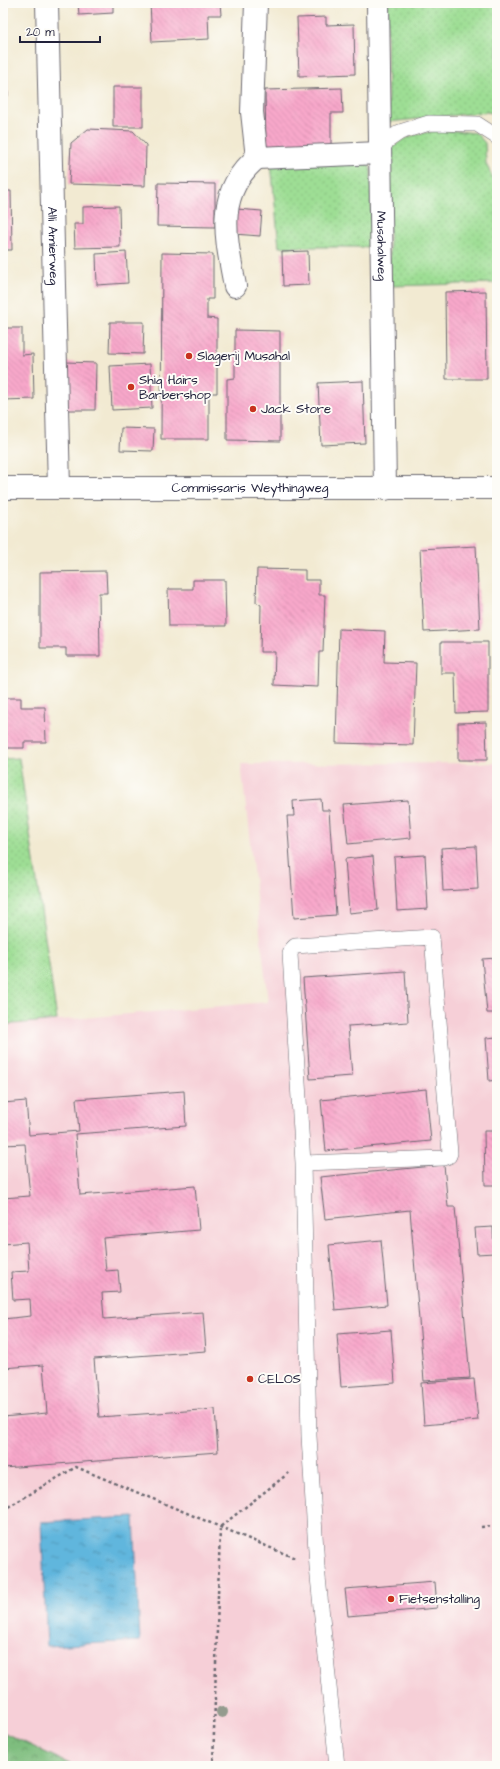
<svg xmlns="http://www.w3.org/2000/svg" width="500" height="1769" viewBox="0 0 500 1769" font-family="'Architects Daughter',sans-serif">
  <defs>
    <pattern id="grass-dots" width="8" height="8" patternUnits="userSpaceOnUse"><rect width="8" height="8" fill="#9ede94"/><path d="M2 2h.1M6 6h.1" fill="none" stroke="#88be80" stroke-width="1.8" stroke-linecap="round"/></pattern>
    <pattern id="forest-crowns" width="20" height="18" patternUnits="userSpaceOnUse"><rect width="20" height="18" fill="#7ebd7e"/><path d="M2 6a3 3 0 1 1 6 0M12 15a3 3 0 1 1 6 0" fill="none" stroke="#679968"/></pattern>
    <pattern id="water-ripples" width="26" height="14" patternUnits="userSpaceOnUse"><rect width="26" height="14" fill="#60b6dd"/><path d="M2 4q2-2 4 0t4 0M15 11q2-2 4 0t4 0" fill="none" stroke="#4f94b4"/></pattern>
    <pattern id="building-back-hatch" width="6" height="6" patternUnits="userSpaceOnUse"><rect width="6" height="6" fill="#f8a7ca"/><path d="M-1 5l2 2M0 0l6 6M5-1l2 2" fill="none" stroke="#d48fae"/></pattern>
  </defs>
  <rect width="100%" height="100%" fill="#fdfcf7"/>
  <filter id="ink" filterUnits="userSpaceOnUse"><feTurbulence type="fractalNoise" baseFrequency=".025" numOctaves="2"/><feDisplacementMap in="SourceGraphic" scale="8" xChannelSelector="R" yChannelSelector="G"/><feConvolveMatrix kernelMatrix="1 2 1 2 8 2 1 2 1" color-interpolation-filters="sRGB"/></filter>
  <filter id="wash" filterUnits="userSpaceOnUse"><feTurbulence type="fractalNoise" baseFrequency=".012" numOctaves="4" result="noise"/><feDisplacementMap in="SourceGraphic" scale="16" xChannelSelector="R" yChannelSelector="G"/><feGaussianBlur stdDeviation="0.9" result="paint"/><feColorMatrix in="noise" values="0 0 0 0 0 0 0 0 0 0 0 0 0 0 0 0 0 1.4 0 .05"/><feComposite in="paint" operator="in"/></filter>
  <g filter="url(#wash)">
    <rect width="100%" height="100%" fill="#f2ead2"/>
    <!-- built -->
    <path fill="#f6cfd7" d="M497,763v1003h-423l-71,-34v-707l265,-23 -27,-238z"/>
    <!-- grass -->
    <path fill="url(#grass-dots)" stroke="#608068" d="M387,3h110v111l-10,-2 -99,10z
      M435,131h22l19,2 9,10 1,21 11,22v97l-107,3 -1,-135c15,-15 25,-16 46,-20z
      M271,163h97l3,7 1,77h-93z
      M19,758l38,262 -54,5v-266z"/>
    <!-- forest -->
    <path fill="url(#forest-crowns)" stroke="#50705c" d="M3,1732l71,34h-71z"/>
    <!-- water -->
    <path fill="url(#water-ripples)" stroke="#416c8c" d="M134,1517l6,124 -93,5 -6,-124z"/>
    <g id="blocks">
      <!-- building -->
      <path fill="url(#building-back-hatch)" d="M78,3h35v10l-34,2z
        M150,3h70l1,12h-13l1,24 -57,3z
        M326,17v8l28,-1 1,50 -56,2 -2,-58z
        M7,66l1,30h-5v-29z
        M113,87h30v40h-30z
        M342,88l1,25h-12v34l-65,1 -1,-58z
        M88,129l45,2 13,14 -1,41 -76,-2 2,-41z
        M158,183l57,1v43l-58,-1z
        M3,191h8l1,59h-9z
        M119,206l1,41 -45,1 -1,-24h9v-17z
        M236,209l26,2 -2,25 -26,-2z
        M308,251l1,34 -26,1 -1,-34z
        M126,252l2,31 -31,2 -1,-31z
        M162,253l51,1v45h-6v19l10,1v74h-8v46h-48z
        M486,291l1,88h-41l-1,-87z
        M110,322h34l-1,32 -34,-1z
        M3,328h19v27l11,-1 1,45 -31,1z
        M235,330l45,1v110l-53,-1v-61l8,-1z
        M65,362l31,1 -1,47h-31z
        M150,364l2,44 -40,2 -2,-44z
        M363,381l2,62 -44,2 -3,-62z
        M121,428l33,1 -1,22 -33,-1z
        M476,546l4,83 -56,3 -4,-83z
        M257,569l48,1v10h14v15h6l-2,57h-4l-1,35 -44,-2 1,-33h-15l1,-47 -5,-3z
        M106,571l1,22h-8l1,63h-34v-8h-26v-76z
        M193,580h32l1,46h-57l-1,-37h25z
        M339,629l46,2 -1,31 32,1 -3,82 -77,-2z
        M441,642h47v70l-32,1 -1,-40h-14z
        M3,698h18v9h24l1,35h-22v6h-21z
        M486,722l1,38h-29v-37z
        M321,799l1,11h7l7,105 -42,3 -7,-102h7l-1,-15z
        M408,800l3,38 -63,6 -4,-39z
        M476,846l2,43 -35,2 -2,-43z
        M425,855l3,54 -31,2 -3,-54z
        M373,856l5,54 -29,3 -4,-54z
        M497,958v55h-10l-5,-54z
        M405,971l3,51 -60,4 4,50 -42,3 -7,-101z
        M497,1037v43l-8,1 -3,-43z
        M426,1089l5,52 -105,10 -5,-51z
        M184,1091l2,35 -111,8 5,61 115,-9 4,44 -96,8 3,33 12,-1 2,22 -18,1 2,26 99,-7 3,39 -112,8 5,58 116,-8 3,43 -215,16v-51l44,-4 -4,-48 -40,3v-49l28,-3 -1,-17 -17,1 -2,-28 18,-1 -2,-29 -24,2v-46l27,-2 -5,-52 -22,1v-42l23,-2 3,34 50,-4 -3,-32z
        M484,1131h13v54h-12z
        M444,1165l4,42h7l15,171 -46,3 -14,-171 -85,9 -5,-42z
        M493,1227l1,26 -17,1 -2,-26z
        M381,1240l6,65 -52,5 -6,-65z
        M391,1330l4,53 -54,4 -4,-53z
        M474,1379l4,41 -54,5 -3,-42z
        M435,1582l2,26 -89,8 -3,-27z"/>
    </g>
  </g>
  <g filter="url(#ink)">
    <use href="#blocks" fill-opacity="0" stroke="#6b6870" stroke-width="1"/>
    <g fill="none" stroke-linecap="round" stroke-linejoin="round">
      <defs>
        <path id="service" d="M380,153l7,-12 13,-9 29,-9 48,1 20,13
          M303,1163l141,-5 5,-2 1,-3 -18,-216 -137,9 -3,3 -2,5 13,209 6,273 8,131 20,199"/>
        <g id="minor">
          <path id="s1" d="M47,3l12,485"/>
          <path d="M256,3l-4,109 5,46 123,-5"/>
          <path id="s2" d="M378,3l7,486"/>
          <path d="M235,286c-9,-48 -21,-93 22,-128"/>
        </g>
        <g id="secondary">
          <path id="s3" d="M3,488h494"/>
        </g>
      </defs>
      <!-- service casing -->
      <use href="#service" stroke="#6b6870" stroke-width="16"/>
      <!-- minor casing -->
      <use href="#minor" stroke="#6b6870" stroke-width="24"/>
      <!-- secondary casing -->
      <use href="#secondary" stroke="#6b6870" stroke-width="24"/>
      <!-- path -->
      <path stroke="#6b6870" stroke-width="2.5" stroke-dasharray="3 3" stroke-linecap="butt" d="M3,1510l73,-43 219,91
        M481,1527l16,-1
        M213,1766l7,-239 70,-55"/>
      <!-- service -->
      <use href="#service" stroke="#fff" stroke-width="15"/>
      <!-- minor -->
      <use href="#minor" stroke="#fff" stroke-width="22"/>
      <!-- secondary -->
      <use href="#secondary" stroke="#fff" stroke-width="22"/>
    </g>
    <!-- trees -->
    <circle fill="#949b8e" cx="222" cy="1712" r="6"/>
  </g>
  <!-- markers -->
  <g fill="#c8321e" stroke="#fdfcf7" stroke-width="1.5">
    <circle cx="189" cy="356" r="4"/>
    <circle cx="131" cy="387" r="4"/>
    <circle cx="253" cy="409" r="4"/>
    <circle cx="250" cy="1379" r="4"/>
    <circle cx="391" cy="1599" r="4"/>
  </g>
  <g text-anchor="middle" dominant-baseline="central" stroke-width="4" stroke-linejoin="round" paint-order="stroke">
    <!-- street labels -->
    <g font-size="13" fill="#22223b" stroke="#fdfcf7">
      <text stroke="none"><textPath href="#s1" startOffset="243">Alli Amierweg</textPath></text>
      <text stroke="none"><textPath href="#s2" startOffset="243">Musahalweg</textPath></text>
      <text stroke="none"><textPath href="#s3" startOffset="247">Commissaris Weythingweg</textPath></text>
    </g>
    <!-- poi labels -->
    <g font-size="13" fill="#22223b" stroke="#fdfcf7" text-anchor="start">
      <text x="197" y="356">Slagerij Musahal</text>
      <text x="139" y="380">Shiq Hairs<tspan x="139" dy="15">Barbershop</tspan></text>
      <text x="261" y="409">Jack Store</text>
      <text x="258" y="1379">CELOS</text>
      <text x="399" y="1599">Fietsenstalling</text>
    </g>
  </g>
  <!-- margin -->
  <rect width="500" height="1769" fill="none" stroke="#fdfcf7" stroke-width="16"/>
  <!-- scale -->
  <path d="M20 36v6h80v-6" fill="none" stroke="#22223b" stroke-width="2"/>
  <text x="26" y="36" font-size="12" fill="#22223b" stroke="#fdfcf7" stroke-width="3" paint-order="stroke">20 m</text>
</svg>
